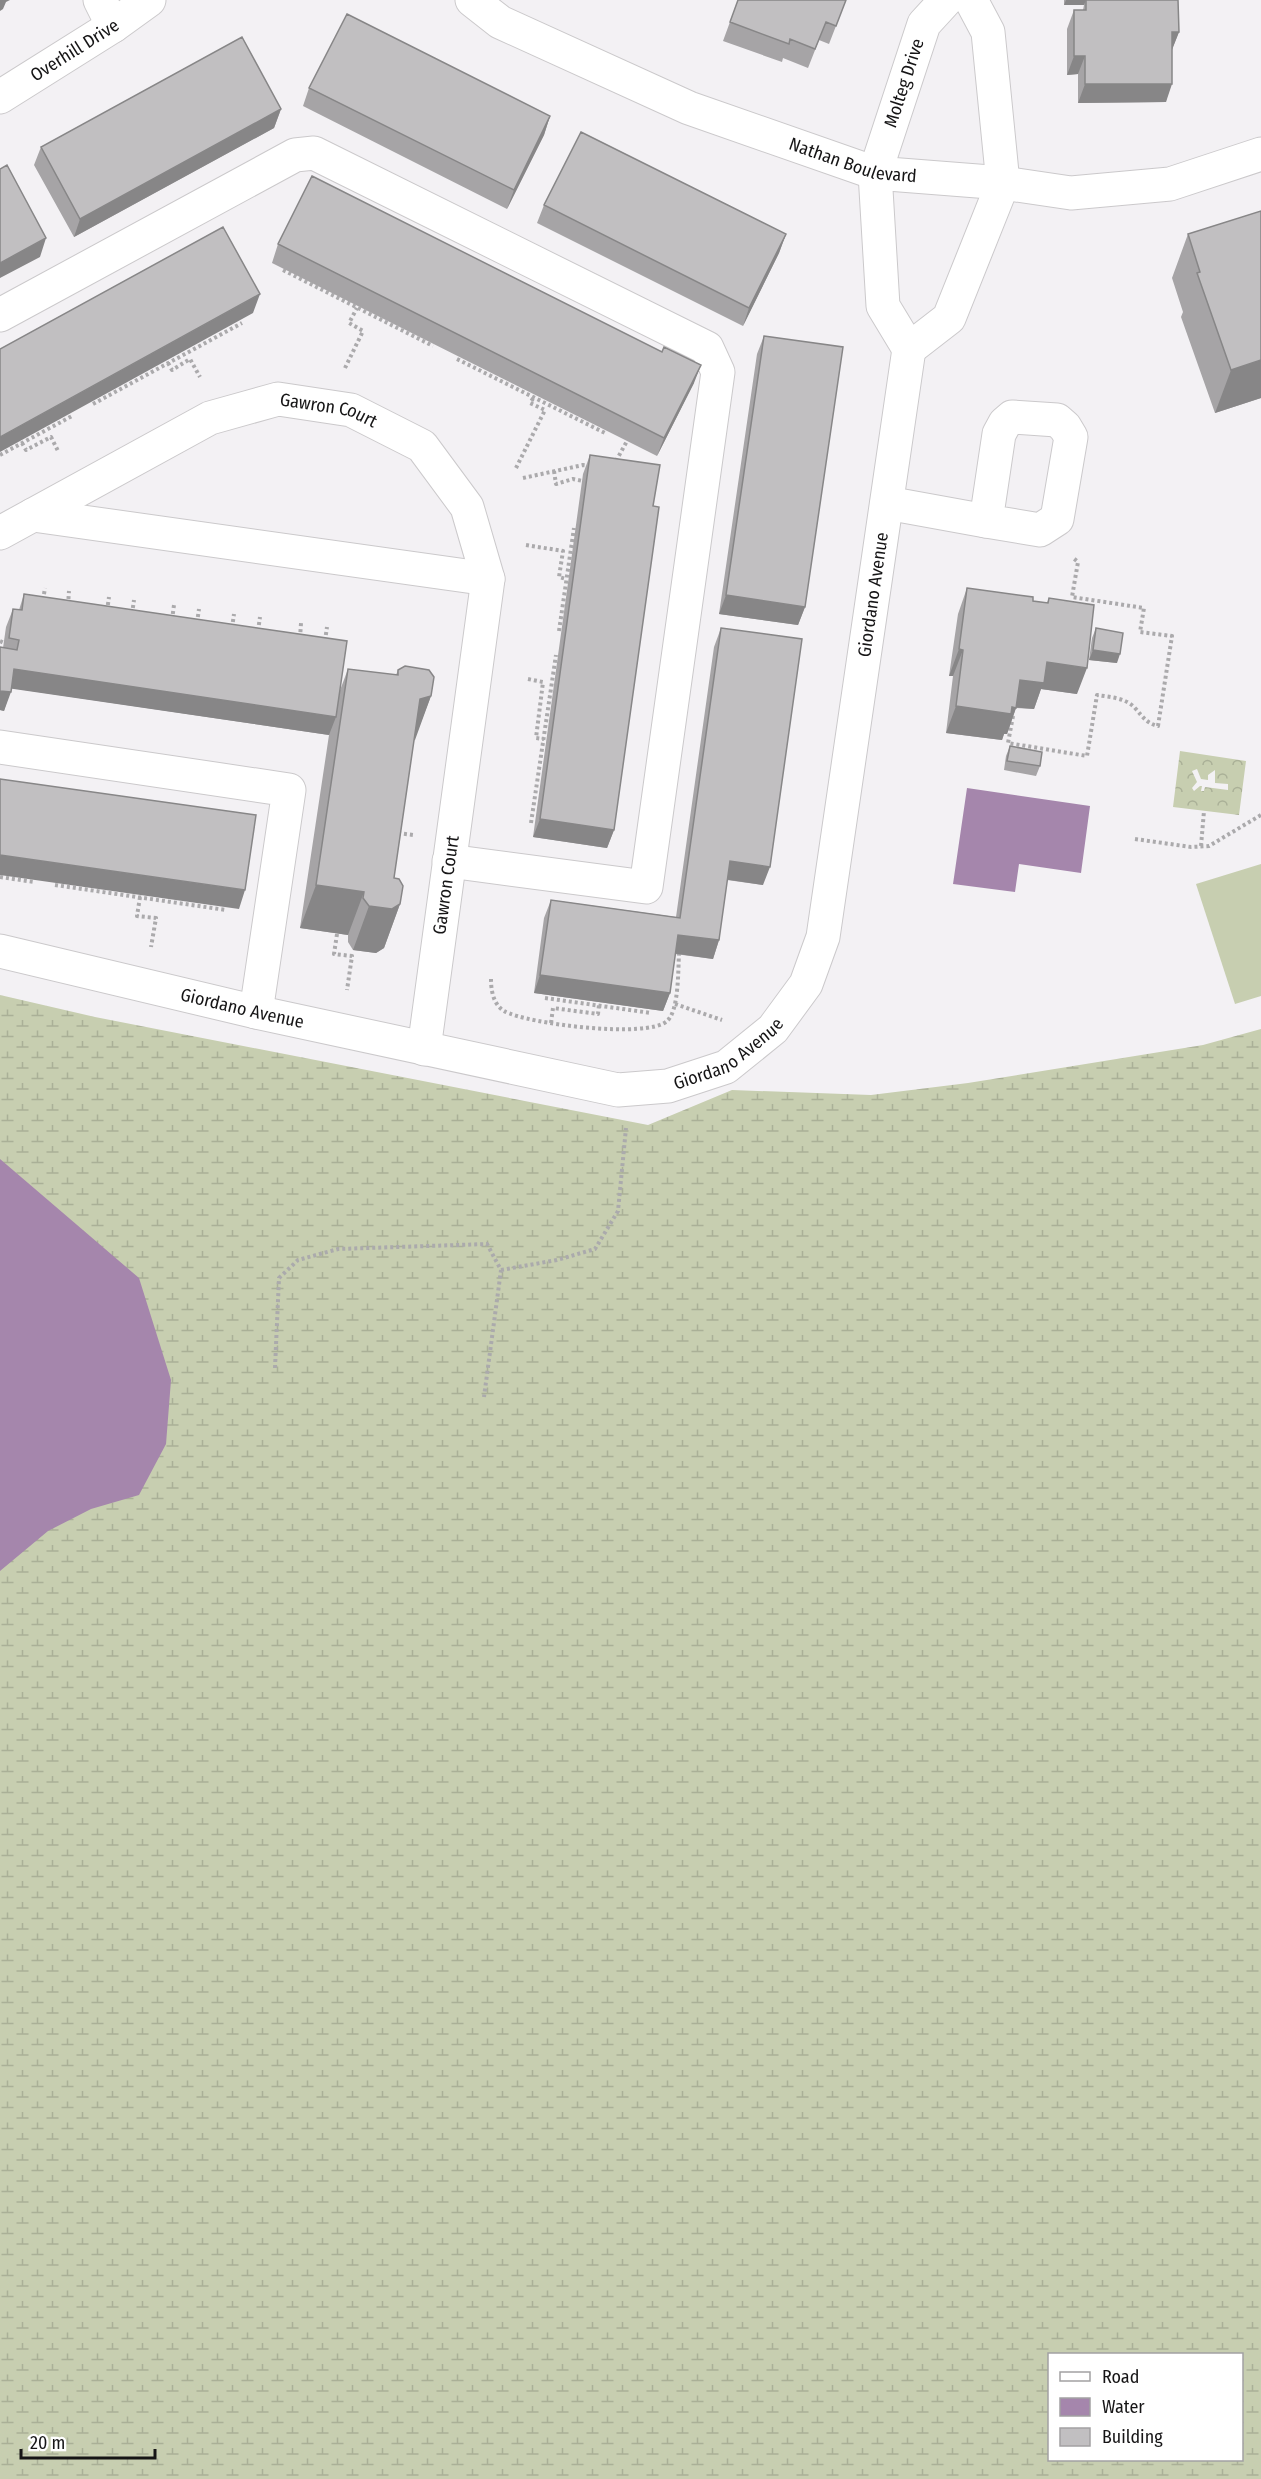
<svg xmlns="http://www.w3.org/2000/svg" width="1261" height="2479" viewBox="0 0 1261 2479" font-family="'Fira Sans Condensed',sans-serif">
  <defs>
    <pattern id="wetland-marsh" width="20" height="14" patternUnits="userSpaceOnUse" patternTransform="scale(1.5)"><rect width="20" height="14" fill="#c7ceb0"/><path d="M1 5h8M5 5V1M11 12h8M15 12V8" fill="none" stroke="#aab097"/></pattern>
    <pattern id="park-crowns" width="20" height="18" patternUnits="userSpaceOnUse" patternTransform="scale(1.5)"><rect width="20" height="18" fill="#c7ceb0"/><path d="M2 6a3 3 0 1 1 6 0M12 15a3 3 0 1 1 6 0" fill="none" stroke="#aab097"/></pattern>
  </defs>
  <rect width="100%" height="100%" fill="#f3f1f4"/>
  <!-- wetland -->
  <path fill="url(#wetland-marsh)" fill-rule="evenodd" d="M0,995l95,22 553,108 84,-35 139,5 97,-12 235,-38 58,-16v1450h-1261zM1050,2354h192v106h-192z"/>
  <!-- park -->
  <path fill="url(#park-crowns)" fill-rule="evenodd" d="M1180,751l66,10 -7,54 -66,-8zM1197,769l4,10 7,1v-5l7,-5v13l13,1v6l-23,-3 -1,4h-3l1,-5h-2l-6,5 -2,-3 5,-6 -5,-11z"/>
  <!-- pitch -->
  <path fill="#c7ceb0" d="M1261,864v132l-26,8 -39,-120z"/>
  <!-- water -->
  <path fill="#a586ac" d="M967,788l123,18 -9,67 -62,-9 -4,28 -62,-8z
    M0,1159l139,119 32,102 -5,64 -27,51 -48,14 -43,22 -48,40z"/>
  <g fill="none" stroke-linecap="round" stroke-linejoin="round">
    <defs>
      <g id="minor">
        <path d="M100,0l13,26"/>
        <path id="s1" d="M472,0l28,22 189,86 186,65 128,10 68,10 99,-9 91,-30"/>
        <path d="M946,0l-22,24 -49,149 8,133 26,43 40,-31 54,-135 -15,-151 -17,-32"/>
        <path id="s2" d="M0,97l113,-71 36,-26"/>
        <path d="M0,315l295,-160 19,-2 393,195 11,24 -72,515 -197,-26"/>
        <path d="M1012,417l45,3 8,7 6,10 -14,82 -17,11 -54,-9 13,-87 6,-11z"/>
        <path d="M887,503l99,18"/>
        <path d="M33,515l455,64"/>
        <path id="s3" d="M0,533l210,-115 68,-19 73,11 71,36 45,61 21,72 -64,470"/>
        <path d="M0,747l289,43 -33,222"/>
        <path id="s4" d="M0,951l256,61 362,78 50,-4 58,-19 47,-38 33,-45 17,-47 86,-588"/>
      </g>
    </defs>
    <!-- minor casing -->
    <use href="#minor" stroke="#cbc9cb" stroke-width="35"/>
    <!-- path -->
    <path stroke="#abaaac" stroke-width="4" stroke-dasharray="3 3" stroke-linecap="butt" d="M283,270l150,76
      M457,359l150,75
      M168,363l4,7 18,-11 10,18
      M345,368l18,-37 -14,-8 8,-15
      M93,404l149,-81
      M22,443l4,7 25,-13 7,14
      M0,455l72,-39
      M616,461l11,-20
      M516,468l29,-58 -15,-7 4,-6
      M554,471l2,13 17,-5 10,2
      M523,478l60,-13 8,1
      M526,545l37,6 -4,26 7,2
      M43,600l2,-12
      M68,605l1,-14
      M107,611l2,-14
      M132,614l2,-14
      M172,620l2,-15
      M197,623l2,-14
      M232,628l2,-14
      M258,631l2,-14
      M559,631l15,-103
      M300,638l1,-15
      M0,641l4,2
      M325,641l2,-14
      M528,679l15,3 -7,56 8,1
      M1013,716l-5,27 79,13 10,-61c13,2 29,3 38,13 8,9 11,15 23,18l14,-90 -32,-4 4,-24 -72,-11 6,-35 -6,-5
      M531,823l25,-168
      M398,833l15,2
      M1135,839l56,8 18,-1 52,-31
      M1201,846l3,-35
      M0,877l34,5
      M55,885l171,25
      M140,897l-3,19 19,2 -5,29
      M337,934l-3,20 18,2 -5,34
      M491,979c0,11 2,25 13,32 23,13 144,28 163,10 12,-10 11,-51 12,-67
      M545,998l106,15
      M675,1004l47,16
      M551,1023l2,-15 45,6 1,-9
      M501,1270l56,-10 38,-11 23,-38 8,-83
      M275,1368l4,-90 19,-18 40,-11 149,-5 14,26 -17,127"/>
    <!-- minor -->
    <use href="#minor" stroke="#fff" stroke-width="33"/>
  </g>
  <!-- wall -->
  <path fill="#a6a4a6" d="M738,0h108l-17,44 -10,-4 -11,28 -25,-10 -1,4 -59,-21z
    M1064,0h114l1,32 -7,17 -6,53 -88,1v-29l-11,1v-46l7,-19h9l1,-5h-20z
    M309,88l241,28 -6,19 -37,74 -204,-103z
    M281,109l-7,19 -200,109 -40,-72 7,-18z
    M544,205l242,29 -7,19 -36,73 -206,-103z
    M1261,211v187l-46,15 -34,-96 2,-5 -11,-34 16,-44z
    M278,244l416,139 -37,73 -385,-193z
    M764,336l41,271 -7,18 -79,-11 38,-260z
    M590,455l63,51 -39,324 -7,18 -74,-11 50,-363z
    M967,588l66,13 14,2 2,-5 28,96 -36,-5 -7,20 -18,-1 -9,26h-3l-2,6 -56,-7 7,-57h-4l9,-62z
    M24,594l315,99 9,-24 48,6 2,-5 33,26 -17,44 -20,138 6,26 -16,44 -8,5 -23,-3 -5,-8v-7l-48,-7 29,-193 -318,-47 -7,23 -4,-1v-63l3,1 3,-21 7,-18 6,1z
    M721,628l42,257 -36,-5 -8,60 -6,19 -38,-5 -5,39 -7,18 -129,-18 10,-75 7,-18 125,17 38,-270z
    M1096,628l21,35 -28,-3 3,-22z
    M1010,746l30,20 -4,10 -32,-6 2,-14z"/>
  <!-- shaded-wall -->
  <path fill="#878687" d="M0,0h10l-4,2 -3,7 -3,2z
    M1066,0h20l-2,5h-20z
    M1172,32h7l-7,18z
    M1074,56h11l-7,18 -11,1z
    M1085,84h87l-6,18 -88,1z
    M281,109l-7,19 -200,109 6,-18z
    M550,116l-6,19 -37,74 7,-19z
    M786,234l-7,19 -36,73 6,-18z
    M46,238l-6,19 -40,21v-15z
    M260,294l-7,19 -253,139v-15z
    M1261,360v38l-46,15 16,-43z
    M701,365l-7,18 -37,73 7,-18z
    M726,595l79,12 -7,18 -79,-11z
    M959,649l4,1 -10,26h-4z
    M1093,650l27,4 -3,9 -28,-3z
    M1047,662l40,6 -10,26 -36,-5 -7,20 -24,-2 10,-27z
    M14,669l322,48 -7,18 -322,-47z
    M0,691l11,1 -7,19 -4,-1z
    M431,696l-16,44 -11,3 16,-44z
    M956,706l56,1 4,1 -9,26h-3l-2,6 -56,-7z
    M540,819l74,11 -7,18 -74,-11z
    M0,855l245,35 -6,19 -239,-34z
    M730,861l40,6 -7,18 -40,-6z
    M316,885l48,7 -16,43 -48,-7z
    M400,904l-16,44 -8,5 -23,-3 16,-44z
    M678,935l41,5 -6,19 -42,-6z
    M540,975l130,18 -7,18 -129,-18z"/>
  <!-- building -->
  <path fill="#c1bfc1" stroke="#878687" stroke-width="1.5" d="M738,0h108l-10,26 -10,-4 -11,27 -25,-10 -1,5 -59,-22z
    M1086,0h92l1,32h-7v52h-87v-28h-11v-46h12z
    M347,14l203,102 -36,74 -205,-102z
    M242,37l39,72 -201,110 -39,-72z
    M581,132l205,102 -37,74 -205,-103z
    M7,165l39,73 -46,25v-94z
    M312,176l350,176 2,-5 37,18 -37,73 -386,-194z
    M1261,211v149l-30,10 -34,-97 3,-1 -12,-38z
    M223,227l37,67 -260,143v-88z
    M764,336l79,11 -38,260 -79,-12z
    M590,455l70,10 -7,41 6,1 -45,323 -74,-11z
    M967,588l66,9v4l15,2 1,-5 45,7 -7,63 -40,-6 -3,21 -24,-3 -4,28 -4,-1 -1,7 -55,-8 7,-56 -4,-1z
    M24,594l323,47 -11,76 -322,-48 -3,23 -11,-1v-44l17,3 2,-10 -10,-2 4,-29 9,1z
    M721,628l81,11 -32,228 -40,-6 -11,79 -41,-5 -8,58 -130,-18 11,-75 129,18z
    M1096,628l27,5 -3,21 -27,-4z
    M405,666l24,4 5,7 -3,19 -11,3 -26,179 5,1 4,7 -3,18 -8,5 -23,-3 -6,-8 1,-6 -48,-7 32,-216 50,6v-5z
    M1010,746l32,6 -2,14 -33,-5z
    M0,779l256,36 -11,75 -245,-35z"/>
  <g text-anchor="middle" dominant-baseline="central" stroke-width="4.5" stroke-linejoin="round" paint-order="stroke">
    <!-- street labels -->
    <g font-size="18" fill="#161516" stroke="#fff">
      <text stroke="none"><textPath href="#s2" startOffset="88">Overhill Drive</textPath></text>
      <text transform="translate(904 83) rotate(-72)">Molteg Drive</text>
      <text stroke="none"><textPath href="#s1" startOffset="416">Nathan Boulevard</textPath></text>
      <text stroke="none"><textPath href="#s3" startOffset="362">Gawron Court</textPath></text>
      <text stroke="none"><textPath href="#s4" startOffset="1257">Giordano Avenue</textPath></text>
      <text transform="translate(446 885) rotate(-82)">Gawron Court</text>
      <text stroke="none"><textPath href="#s4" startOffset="249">Giordano Avenue</textPath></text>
      <text stroke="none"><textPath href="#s4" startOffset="753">Giordano Avenue</textPath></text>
    </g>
  </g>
  <!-- legend -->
  <rect x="1048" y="2353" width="195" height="108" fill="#ffffff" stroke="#a2a1a2" stroke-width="1.5"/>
  <rect x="1060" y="2372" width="30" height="9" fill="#ffffff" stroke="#a2a1a2" stroke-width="1.5"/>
  <text x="1102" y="2383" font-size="18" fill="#161516">Road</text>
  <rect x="1060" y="2398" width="30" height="18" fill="#a586ac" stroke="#a2a1a2" stroke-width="1.5"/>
  <text x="1102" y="2413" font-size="18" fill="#161516">Water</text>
  <rect x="1060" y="2428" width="30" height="18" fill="#c1bfc1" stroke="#a2a1a2" stroke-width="1.5"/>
  <text x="1102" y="2443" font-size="18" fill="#161516">Building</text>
  <!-- scale -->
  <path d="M21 2449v9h134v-9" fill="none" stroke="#161516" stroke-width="3"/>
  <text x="30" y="2449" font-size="18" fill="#161516" stroke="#ffffff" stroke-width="4.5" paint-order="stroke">20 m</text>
</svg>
